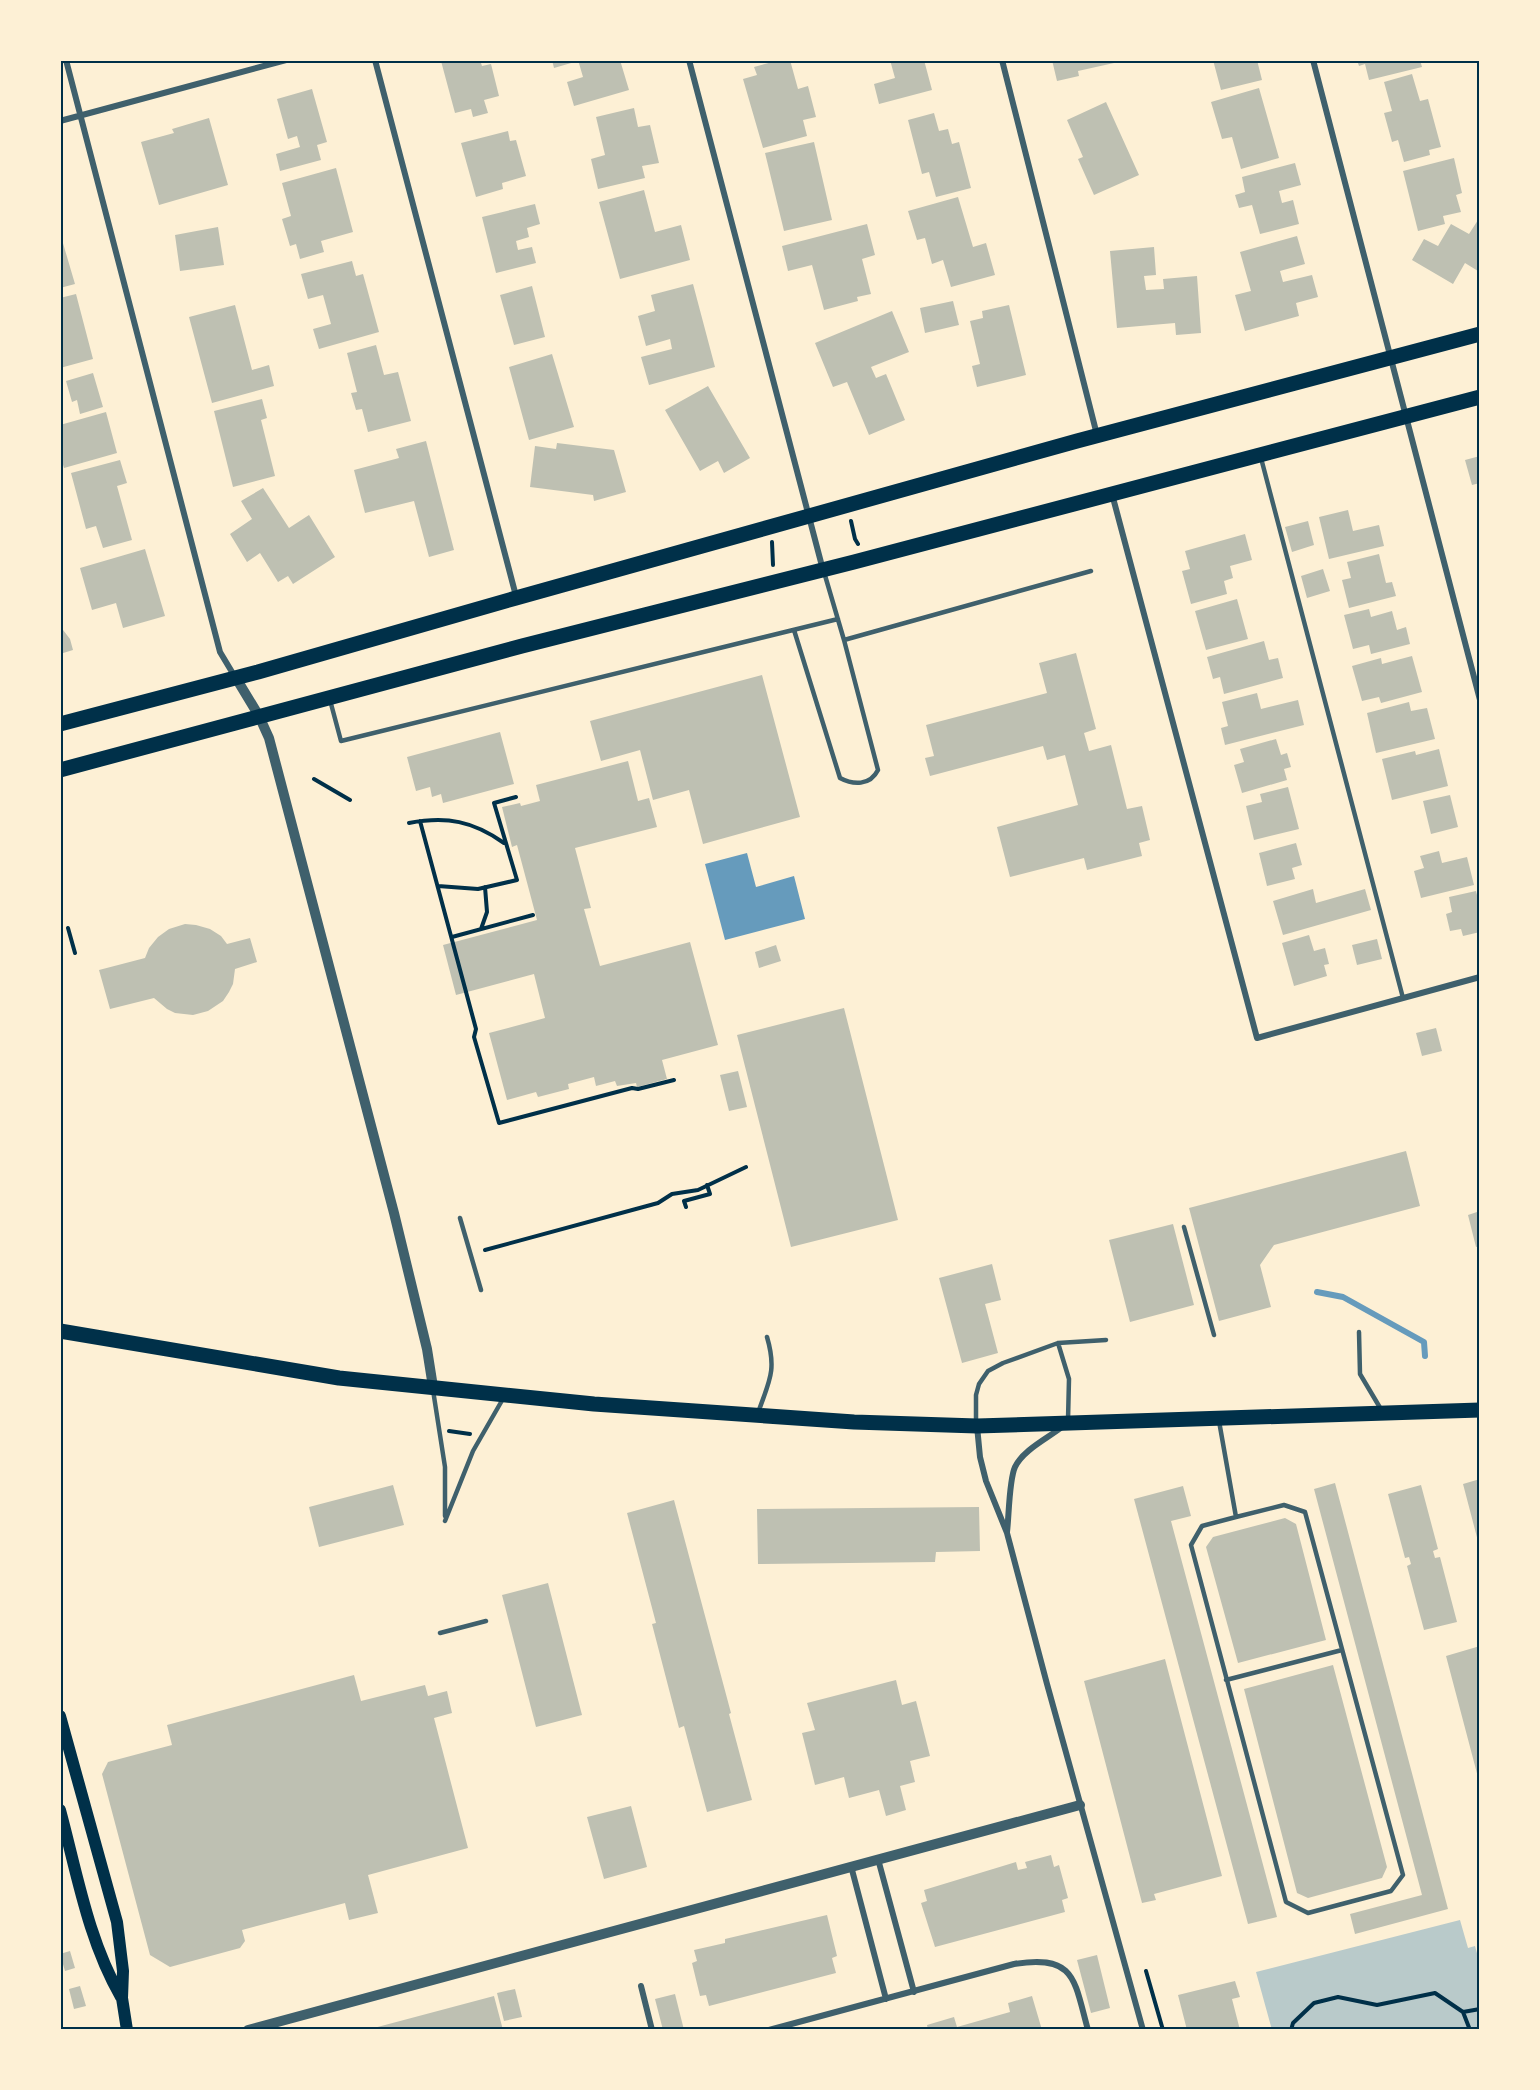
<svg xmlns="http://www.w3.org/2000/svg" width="1540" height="2090" viewBox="0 0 1540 2090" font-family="Manrope,sans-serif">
  <rect width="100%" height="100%" fill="#fdf0d5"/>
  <!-- green -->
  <path fill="#b9caca" d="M1460,1920l8,28 7,-2 5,18v66h-208l-16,-58z"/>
  <!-- water -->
  <path fill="#669bbc" d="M747,853l9,34 38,-11 11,43 -80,21 -20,-76z"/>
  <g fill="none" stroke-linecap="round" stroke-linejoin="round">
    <!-- stream -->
    <path stroke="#669bbc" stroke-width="6" d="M1317,1292l26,5 81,45 1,14"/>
  </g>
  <!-- building -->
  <path fill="#bec0b2" d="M446,60h34l2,6 9,-2 8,32 -15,4 4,13 -15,4 -2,-8 -16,4 -14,-52z
    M552,60h26v1l-24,7z
    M578,60h42l9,30 -55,16 -7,-24 16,-5z
    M780,60h10l8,29 10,-3 8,31 -13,3 4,16 -44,12 -20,-69 14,-4 -3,-8z
    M890,60h34l8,30 -53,14 -5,-20 21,-6z
    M1052,60h61l1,3 -36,8 1,5 -22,5z
    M1213,60h44l5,20 -41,10z
    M1357,60h63l2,7 -53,13 -4,-16 -6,2z
    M1412,74l8,27 8,-2 13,48 -12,3 1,5 -26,7 -6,-22 -6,2 -8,-29 8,-2 -8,-29z
    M1259,88l20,70 -38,11 -9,-32 -10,2 -11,-37z
    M312,89l15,53 -10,3 4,15 -41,11 -4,-17 24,-7 -3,-11 -9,3 -11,-40z
    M1106,102l33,73 -45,20 -16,-36 5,-2 -16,-37z
    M634,108l4,19 12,-2 9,38 -17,3 3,12 -47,11 -7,-30 14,-4 -9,-38z
    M934,113l5,18 9,-2 4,15 7,-2 12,46 -35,9 -7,-25 -7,2 -14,-54z
    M209,118l19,67 -69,20 -18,-63 33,-9 -2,-4z
    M508,131l2,10 6,-1 10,36 -24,7 1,6 -27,8 -15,-54z
    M814,142l18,78 -48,11 -19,-78z
    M1454,158l8,35 -6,2 5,17 -18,4 2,8 -27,7 -15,-60z
    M1295,163l6,22 -22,6 3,12 11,-3 6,24 -39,10 -8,-29 -13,3 -4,-13 10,-3 -3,-15z
    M336,168l17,64 -32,9 3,11 -24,7 -4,-15 -6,2 -8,-27 9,-3 -9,-33z
    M644,190l11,42 26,-7 9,35 -70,19 -21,-77z
    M958,197l15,50 13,-4 9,32 -44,12 -8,-27 -11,4 -7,-26 -8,2 -9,-29z
    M535,204l5,20 -13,4 2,9 -13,4 2,9 14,-3 4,16 -40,10 -14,-56z
    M1478,220l2,1v47l-2,3 -13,-8 -12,21 -41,-24 12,-21 14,7 13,-22 18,10z
    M867,224l8,31 -13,4 9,35 -14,3 1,4 -34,9 -12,-45 -24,6 -6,-25z
    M218,227l6,38 -44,6 -5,-36z
    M60,233l15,51 -15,4z
    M1297,236l8,28 -25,7 3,11 29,-7 6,22 -22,6 3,13 -54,15 -10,-36 16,-4 -11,-39z
    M1154,247l2,28 -12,1 2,14 18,-1 -1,-10 34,-3 4,57 -25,2 -1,-12 -58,5 -7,-77z
    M352,261l4,15 7,-2 16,58 -60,17 -6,-20 18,-5 -8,-29 -15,4 -7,-25z
    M693,284l22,83 -66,18 -8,-28 31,-8 -2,-10 -24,7 -8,-30 17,-5 -4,-16z
    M532,286l13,51 -31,8 -14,-50z
    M76,294l17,65 -33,9v-70z
    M953,301l6,24 -34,8 -5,-25z
    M235,305l17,65 17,-5 5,21 -62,17 -23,-86z
    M1009,305l17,70 -49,12 -5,-21 8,-2 -10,-43 13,-3 -1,-7z
    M892,311l17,41 -38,15 5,11 10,-4 19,46 -36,15 -22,-53 -14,5 -18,-44z
    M376,345l8,30 14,-3 13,49 -43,11 -6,-23 -6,1 -5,-17 6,-1 -10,-39z
    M552,354l22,73 -45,13 -20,-73z
    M93,373l10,34 -23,7 -3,-14 -5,2 -6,-21z
    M708,386l42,72 -26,15 -6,-12 -18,10 -35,-61z
    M262,399l5,19 -6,2 14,56 -42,11 -19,-76z
    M106,412l11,41 -53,15 -4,-13v-30z
    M426,441l28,109 -25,7 -15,-56 -49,12 -11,-43 45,-12 -3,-9z
    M557,443l57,7 12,42 -32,9 -1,-6 -63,-8 5,-41 21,3z
    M1480,456v27l-8,2 -7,-25z
    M120,460l7,23 -10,3 15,54 -29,8 -7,-22 -10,3 -15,-56z
    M263,488l26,40 20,-13 26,42 -42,27 -5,-8 -10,6 -18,-29 -13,9 -17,-28 22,-15 -11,-18z
    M1348,510l5,21 26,-6 5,21 -55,13 -10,-42z
    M1308,521l6,24 -22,7 -7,-25z
    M1245,534l7,26 -22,6 3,12 -9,3 3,13 -36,10 -9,-33 8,-2 -5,-18z
    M145,549l20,67 -42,12 -7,-25 -24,7 -12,-42z
    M1379,554l7,29 6,-1 4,14 -47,12 -7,-28 9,-2 -4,-16z
    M1323,569l7,22 -23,7 -6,-22z
    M1237,599l11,40 -42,11 -11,-39z
    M1369,609l2,8 21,-6 5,19 9,-3 4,17 -39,10 -2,-9 -16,4 -9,-34z
    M60,626l10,13 3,11 -13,4z
    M1264,641l5,19 9,-2 5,20 -59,16 -4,-17 -7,2 -6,-22z
    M1076,653l20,76 -12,4 5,18 22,-6 16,64 15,-3 8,34 -11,3 3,13 -55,14 -3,-12 -74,19 -13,-50 81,-22 -13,-50 -18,5 -4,-14 -113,30 -5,-18 9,-2 -8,-31 121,-32 -8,-30z
    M1412,656l10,36 -41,11 -2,-6 -17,4 -10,-35 29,-8 1,6z
    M762,675l38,142 -97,27 -14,-54 -36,10 -13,-50 -39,11 -11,-40z
    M1257,693l4,16 37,-9 6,25 -79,20 -4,-17 7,-2 -6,-24z
    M1409,702l2,9 16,-3 8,31 -59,14 -9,-40z
    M500,732l14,52 -71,19 -2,-9 -9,3 -2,-10 -14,4 -9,-34z
    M1276,739l5,16 6,-2 4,14 -7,2 3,11 -45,13 -8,-28 10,-3 -4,-13z
    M1439,749l9,37 -56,14 -10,-41 33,-8 1,4z
    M628,761l10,40 11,-3 8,29 -82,21 16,60 -7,1 16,57 90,-24 28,103 -56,15 5,19 -30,8 -1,-4 -19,3 -2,-5 -19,5 -2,-9 -26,7 1,5 -31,8 -2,-5 -29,8 -18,-67 56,-15 -11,-44 -78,21 -13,-50 94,-25 -20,-75 -5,2 -10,-40 18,-4 1,3 19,-5 -4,-16z
    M1288,787l11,42 -45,11 -8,-34 16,-4 -2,-8z
    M1450,795l8,32 -27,7 -8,-33z
    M1296,843l6,22 -10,3 3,11 -28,7 -8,-33z
    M1439,851l3,12 25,-6 7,28 -53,13 -7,-27 10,-3 -4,-12z
    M1313,889l3,14 49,-14 6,21 -88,25 -10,-34z
    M1476,891l4,16v25l-17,4 -2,-7 -11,2 -4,-17 6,-2 -3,-15z
    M185,924l11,1 14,4 11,7 6,8 23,-6 7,24 -22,7 -2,15 -4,8 -6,9 -15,10 -15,4 -18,-2 -8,-4 -13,-11 -44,11 -11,-39 46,-12 4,-10 9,-11 11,-8z
    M1309,935l5,16 11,-3 4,16 -5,1 3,11 -33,10 -12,-43z
    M1377,939l5,20 -25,6 -5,-20z
    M776,945l5,16 -22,7 -4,-16z
    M844,1008l54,212 -107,27 -54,-212z
    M1436,1028l6,23 -20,5 -6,-23z
    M738,1071l9,36 -18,4 -9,-36z
    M1406,1151l14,55 -146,39 -14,20 11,42 -52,14 -30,-113z
    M1480,1211v35l-4,1 -8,-32z
    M1173,1224l21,81 -64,17 -21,-82z
    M992,1264l9,36 -16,4 13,49 -36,10 -23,-85z
    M1480,1479v66h-1l-16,-61z
    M1335,1483l113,426 -93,25 -5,-20 72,-19 -108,-406z
    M393,1485l11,40 -85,22 -10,-40z
    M1421,1485l17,64 -5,2 2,7 5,-1 17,65 -33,8 -17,-64 4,-2 -2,-7 -4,1 -17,-64z
    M1183,1486l8,30 -20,5 106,396 -29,7 -114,-425z
    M674,1500l57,213 -2,1 23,86 -45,12 -23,-86 -5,2 -27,-104 4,-1 -29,-110z
    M979,1507l1,44 -44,1 -1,10 -177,2 -1,-55z
    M1285,1518l11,6 30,116 -88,23 -32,-116 7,-10z
    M548,1583l34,132 -46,12 -34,-132z
    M1480,1646v135h-1l-33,-125z
    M1165,1659l57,217 -68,18 2,6 -14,3 -58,-222z
    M1333,1665l54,202 -5,11 -74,20 -11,-5 -53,-204z
    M354,1675l7,26 64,-16 3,11 19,-5 5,22 -18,5 34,130 -100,27 10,38 -29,7 -4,-17 -103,27 3,11 -5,7 -70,19 -20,-12 -48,-181 6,-12 64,-17 -5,-20z
    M896,1680l6,25 14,-4 14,55 -20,5 5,21 -15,4 6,24 -20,6 -7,-26 -30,8 -5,-21 -29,8 -13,-52 13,-3 -8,-27z
    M631,1806l16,61 -43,12 -17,-62z
    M1051,1855l3,12 5,-2 9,33 -6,2 3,12 -130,35 -14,-44 6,-2 -3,-11 92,-28 2,8 9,-2 -2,-6z
    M827,1915l10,41 -5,2 4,15 -127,33 -3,-11 -6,1 -8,-33 5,-2 -3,-11 31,-7v-4z
    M70,1951l5,17 -10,3 -5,-17z
    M1097,1955l13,53 -19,5 -14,-53z
    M1235,1981l5,16 -8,2 8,31h-53l-9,-35z
    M80,1986l6,20 -12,3 -5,-20z
    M515,1989l7,28 -18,4 -7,-28z
    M675,1994l9,36h-21l-8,-31z
    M494,1996l9,34h-133v-1z
    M1032,1996l10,34h-114l-1,-5 27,-8 3,10 53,-15 -2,-9z"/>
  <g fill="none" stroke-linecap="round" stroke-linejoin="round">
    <!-- path -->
    <path stroke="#003049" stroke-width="4" d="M851,521l4,18 3,5
      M772,542l1,23
      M314,779l36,21
      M420,821l56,208 -2,8 25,86 133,-35 6,1 36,-9
      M409,823c38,-7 64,-2 95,20
      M438,886l40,3 39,-9 -23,-77 22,-6
      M68,928l7,25
      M481,929l6,-17 -2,-25
      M452,937l81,-22
      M686,1207l-2,-6 26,-7 -3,-9
      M485,1250l173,-47 14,-9 26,-4 48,-23
      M449,1431l21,3
      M1146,1971l17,59
      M1463,2012l17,-3
      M1291,2030l2,-7 21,-20 24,-6 39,8 58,-12 28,19 7,18"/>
    <!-- service -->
    <path stroke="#3f606c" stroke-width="4.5" d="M1261,458l142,540
      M824,572l20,68 247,-69
      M794,630l46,148c13,7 30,8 38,-8l-34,-130
      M330,700l11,41 497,-122
      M460,1218l21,72
      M1184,1227l30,108
      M1359,1332l1,42 22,37
      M1058,1343l11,36 -1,41
      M433,1390l12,77v49
      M758,1413c11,-32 19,-42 9,-76
      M1219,1421l17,96 -34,9 -11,19 95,357 22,11 83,-22 12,-16 -98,-363 -21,-7 -48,12
      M976,1423v-28l3,-11 9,-13 15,-8 55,-20 48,-3
      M445,1521l28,-70 31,-54
      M440,1633l46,-12
      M1226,1680l116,-30"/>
    <!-- minor -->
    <path stroke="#3f606c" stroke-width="6" d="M66,60l154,592 15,25
      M375,60l141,536
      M689,60l134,510
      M1002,60l95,375
      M1313,60l167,640
      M60,121l226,-61
      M1112,494l145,544 223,-61
      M977,1426l3,31 6,24 21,52 40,151 96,346
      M1007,1532c2,-16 2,-52 8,-65 8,-17 33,-29 47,-40
      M878,1859l36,133
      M851,1866l35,133
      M641,1986l11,44
      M769,2030l245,-66c62,-10 60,16 74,66"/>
    <!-- tertiary -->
    <path stroke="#3f606c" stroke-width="10" d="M236,678l23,38 10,22 125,475 33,136 6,38
      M248,2030l832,-225"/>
    <!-- secondary -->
    <path stroke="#003049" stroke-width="12" d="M60,1716l57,206 6,49 -1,27 5,32
      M60,1810c17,63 28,130 61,187"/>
    <!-- primary -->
    <path stroke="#003049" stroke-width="15" d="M60,724l198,-52 258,-74 561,-157 403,-107
      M60,770l462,-124 332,-84 626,-165
      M60,1331l279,47 255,26 260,18 123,4 503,-16"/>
  </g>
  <!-- border -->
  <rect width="1540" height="2090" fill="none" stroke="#fdf0d5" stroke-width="123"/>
  <rect x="62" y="62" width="1416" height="1966" fill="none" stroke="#003049" stroke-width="2"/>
</svg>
